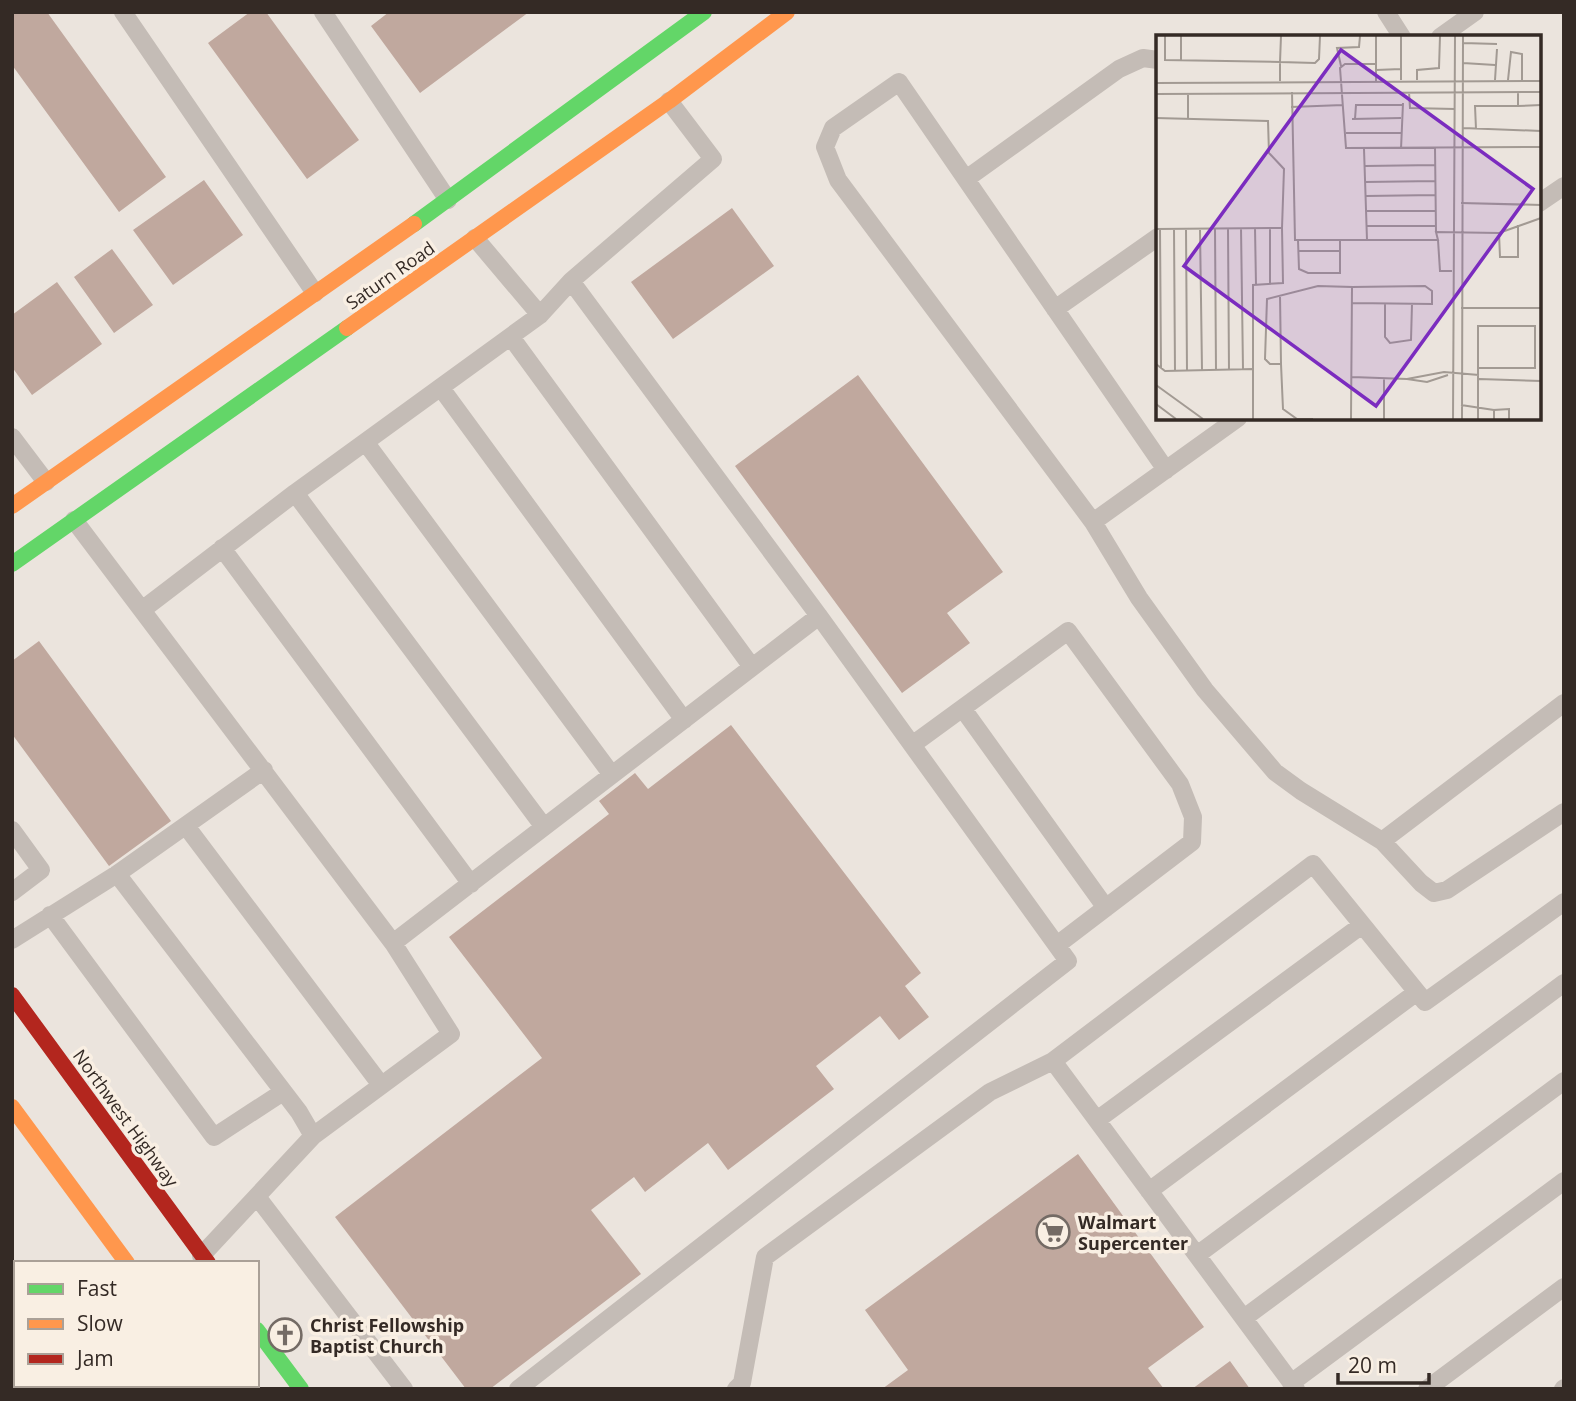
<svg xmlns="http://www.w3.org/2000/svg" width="1576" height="1401" viewBox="0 0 1576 1401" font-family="'Open Sans',sans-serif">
  <rect width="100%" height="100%" fill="#ebe4dd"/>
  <!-- building -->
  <path fill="#c0a89e" d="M12,12h35l119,165 -47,35 -107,-147z
    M250,12h16l93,128 -52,39 -99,-136z
    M389,12h140l-109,81 -49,-67z
    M204,180l39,55 -70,50 -40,-55z
    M732,208l42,58 -101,73 -42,-57z
    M112,249l41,56 -39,28 -40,-56z
    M57,282l45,62 -70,51 -20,-28v-52z
    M858,375l145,197 -56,41 23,30 -68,50 -167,-227z
    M39,641l132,180 -62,45 -97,-132v-73z
    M731,725l190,248 -16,13 24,31 -30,23 -19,-24 -64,50 18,23 -106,81 -20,-27 -63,49 -11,-15 -43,33 50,64 -151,115h-24l-131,-172 207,-159 -93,-121 160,-123 -10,-13 36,-28 13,16z
    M1078,1154l126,173 -56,41 16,21h-282l26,-19 -43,-60z
    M1230,1361l20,28h-58z"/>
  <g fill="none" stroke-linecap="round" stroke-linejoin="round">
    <!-- lane -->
    <path stroke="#c4bcb6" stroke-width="18" d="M123,12l192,281
      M323,12l125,188
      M1386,12l16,25
      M1440,37l35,-25
      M966,179l153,-110 24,-11 15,2
      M1539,203l25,-17
      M475,238l65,77 31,-34 248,335 249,345 -550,428
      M571,281l142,-122 -44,-58
      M1055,309l103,-72
      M511,337l241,330
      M441,388l243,332
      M1238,418l-145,104 46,76 66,92 70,82 26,19 81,50 39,42 13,10 13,-3 117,-78
      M12,437l34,45
      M366,443l246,332
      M295,493l249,334
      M74,520l319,423 58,91 -138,102 -112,120
      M1093,522l-255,-342 -13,-33 8,-19 66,-46 267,388
      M222,548l249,336
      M142,610l153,-117 245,-178
      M963,709l143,199
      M912,745l156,-114 112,153 13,33 -1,25 -135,103
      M186,826l195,259
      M12,830l29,40 -29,22
      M1382,841l182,-138
      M117,874l182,238 14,24
      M50,915l164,222 69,-45
      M12,940l105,-66 147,-104
      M393,943l426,-327
      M1097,1120l265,-195
      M1149,1191l268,-199
      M258,1198l146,191
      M1197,1255l367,-272
      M12,1275l4,5
      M1244,1318l320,-237
      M1291,1383l273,-202
      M57,1389l1,-4
      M736,1389l6,-6 23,-126 225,-165 63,-31
      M1296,1389l-243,-328 260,-197 112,138 139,-100
      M1427,1389l137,-102
      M1563,1389l1,-1"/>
    <!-- fast -->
    <path stroke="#63d668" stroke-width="16" d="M414,224l290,-212
      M12,564l335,-236
      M257,1330l44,59"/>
    <!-- slow -->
    <path stroke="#ff974d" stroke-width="16" d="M347,328l322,-227 118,-89
      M12,506l402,-282
      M12,1107l115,156
      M216,1385l3,4"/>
    <!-- jam -->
    <path stroke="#b3261e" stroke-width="16" d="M12,995l196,268"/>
  </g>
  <!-- icons -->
  <defs>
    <symbol id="supermarket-ring" viewBox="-11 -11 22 22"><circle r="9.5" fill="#f9efe3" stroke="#746b65" stroke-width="1.5"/><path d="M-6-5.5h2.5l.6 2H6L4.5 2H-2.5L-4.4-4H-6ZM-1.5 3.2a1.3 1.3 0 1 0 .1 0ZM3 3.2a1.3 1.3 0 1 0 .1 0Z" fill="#746b65"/></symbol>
    <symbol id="church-ring" viewBox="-11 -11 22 22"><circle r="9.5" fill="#f9efe3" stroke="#746b65" stroke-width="1.5"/><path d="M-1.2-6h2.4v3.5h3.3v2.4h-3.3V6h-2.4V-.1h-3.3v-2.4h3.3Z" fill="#746b65"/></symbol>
  </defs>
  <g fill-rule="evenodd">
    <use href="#supermarket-ring" x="1034" y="1213" width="38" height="38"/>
    <use href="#church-ring" x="266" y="1316" width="38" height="38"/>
  </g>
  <g text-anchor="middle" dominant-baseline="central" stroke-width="7" stroke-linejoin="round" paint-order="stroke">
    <!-- street labels -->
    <g font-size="18" fill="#342a25" stroke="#f9efe3">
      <text transform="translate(390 275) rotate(-35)">Saturn Road</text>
      <text transform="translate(126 1118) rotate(54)">Northwest Highway</text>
    </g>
    <!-- poi labels -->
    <g font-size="18" font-weight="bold" fill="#342a25" stroke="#f9efe3" text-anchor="start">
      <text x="1078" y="1222">Walmart<tspan x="1078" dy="21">Supercenter</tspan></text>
      <text x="310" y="1325">Christ Fellowship<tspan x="310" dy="21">Baptist Church</tspan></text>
    </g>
  </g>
  <!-- overview -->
  <g transform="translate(1156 35)">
    <rect width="385" height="385" fill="#ebe4dd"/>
    <path fill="none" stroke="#a29a93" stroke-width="2" d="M9,1v24l115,2v19M125,1l-1,26 35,1 4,-4 1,-23M245,1v44M307,8l34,1M25,25v-24M307,28l32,2M220,29h-31l-5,4 6,80 195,-1M185,31l-4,-18 22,-1 1,-11M220,35l25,-1M261,45v-10l22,-2 1,-32M339,45l2,-31M352,45l3,-28 11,2v27M220,46v-45M0,48l385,-2M136,57l3,148h143l-2,-8 63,1 42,-15M253,57l1,16 45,1M0,59l385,-2M32,59v24M362,71l23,-1M135,72l52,-2M0,83l112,3 1,32 15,16 -2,59M196,84l49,-1M199,84l1,-14h46M307,93l78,3M320,94l-1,-23h43v-14M190,98h55M279,113l1,84M208,114l3,91M245,114l2,-46M209,131l71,-1M209,147l71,-1M210,161l70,-1M305,168l80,2M210,176h70M210,191h70M85,193l2,141M99,193l1,57M114,193v56M0,194l126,-1 1,55 -30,2v84M4,194l1,139M18,194l1,142M30,194l1,142M44,194l2,141M59,194l1,141M72,194l1,141M343,198l1,24h18v-32M142,205l1,29 9,4h32v-33M282,205l2,31h12M142,216h42M124,260l1,69M196,268l80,1v-13l-7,-5 -73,1M229,268v34l5,6 21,-3 1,-36M305,273h80M0,329l9,7 88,-2v50M292,340l-21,7 -20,-3 37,-7 35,3M196,342l55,2M323,344l62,2M0,350l47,34M0,369l20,15M305,370l33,5M157,384h-16l-14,-10 -2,-45h-11l-5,-5 2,-60 51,-13 34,1 -1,132M228,384v-41M297,384l2,-383M306,384l1,-383M322,384v-93h57v42h-56M338,384v-9l15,-1v10"/>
    <path fill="#7b2cbf" fill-opacity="0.15" stroke="#7b2cbf" stroke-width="3.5" d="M185,15l192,139 -157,217 -192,-140z"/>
    <rect width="385" height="385" fill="none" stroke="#342a25" stroke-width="3.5"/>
  </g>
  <!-- border -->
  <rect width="1576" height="1401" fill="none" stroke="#342a25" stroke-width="28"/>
  <!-- legend -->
  <rect x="14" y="1261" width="245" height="126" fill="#f9efe3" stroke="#aaa097" stroke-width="2"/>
  <rect x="28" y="1284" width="35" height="10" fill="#63d668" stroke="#aaa097" stroke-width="2"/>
  <text x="77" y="1296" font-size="21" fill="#342a25">Fast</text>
  <rect x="28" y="1319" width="35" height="10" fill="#ff974d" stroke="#aaa097" stroke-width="2"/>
  <text x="77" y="1331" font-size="21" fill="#342a25">Slow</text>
  <rect x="28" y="1354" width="35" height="10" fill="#b3261e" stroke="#aaa097" stroke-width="2"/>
  <text x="77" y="1366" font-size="21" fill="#342a25">Jam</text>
  <!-- scale -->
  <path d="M1338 1373v10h91v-10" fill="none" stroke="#342a25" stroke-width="3.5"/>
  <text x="1348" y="1373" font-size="21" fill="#342a25" stroke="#f9efe3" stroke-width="5" paint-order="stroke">20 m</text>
</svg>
